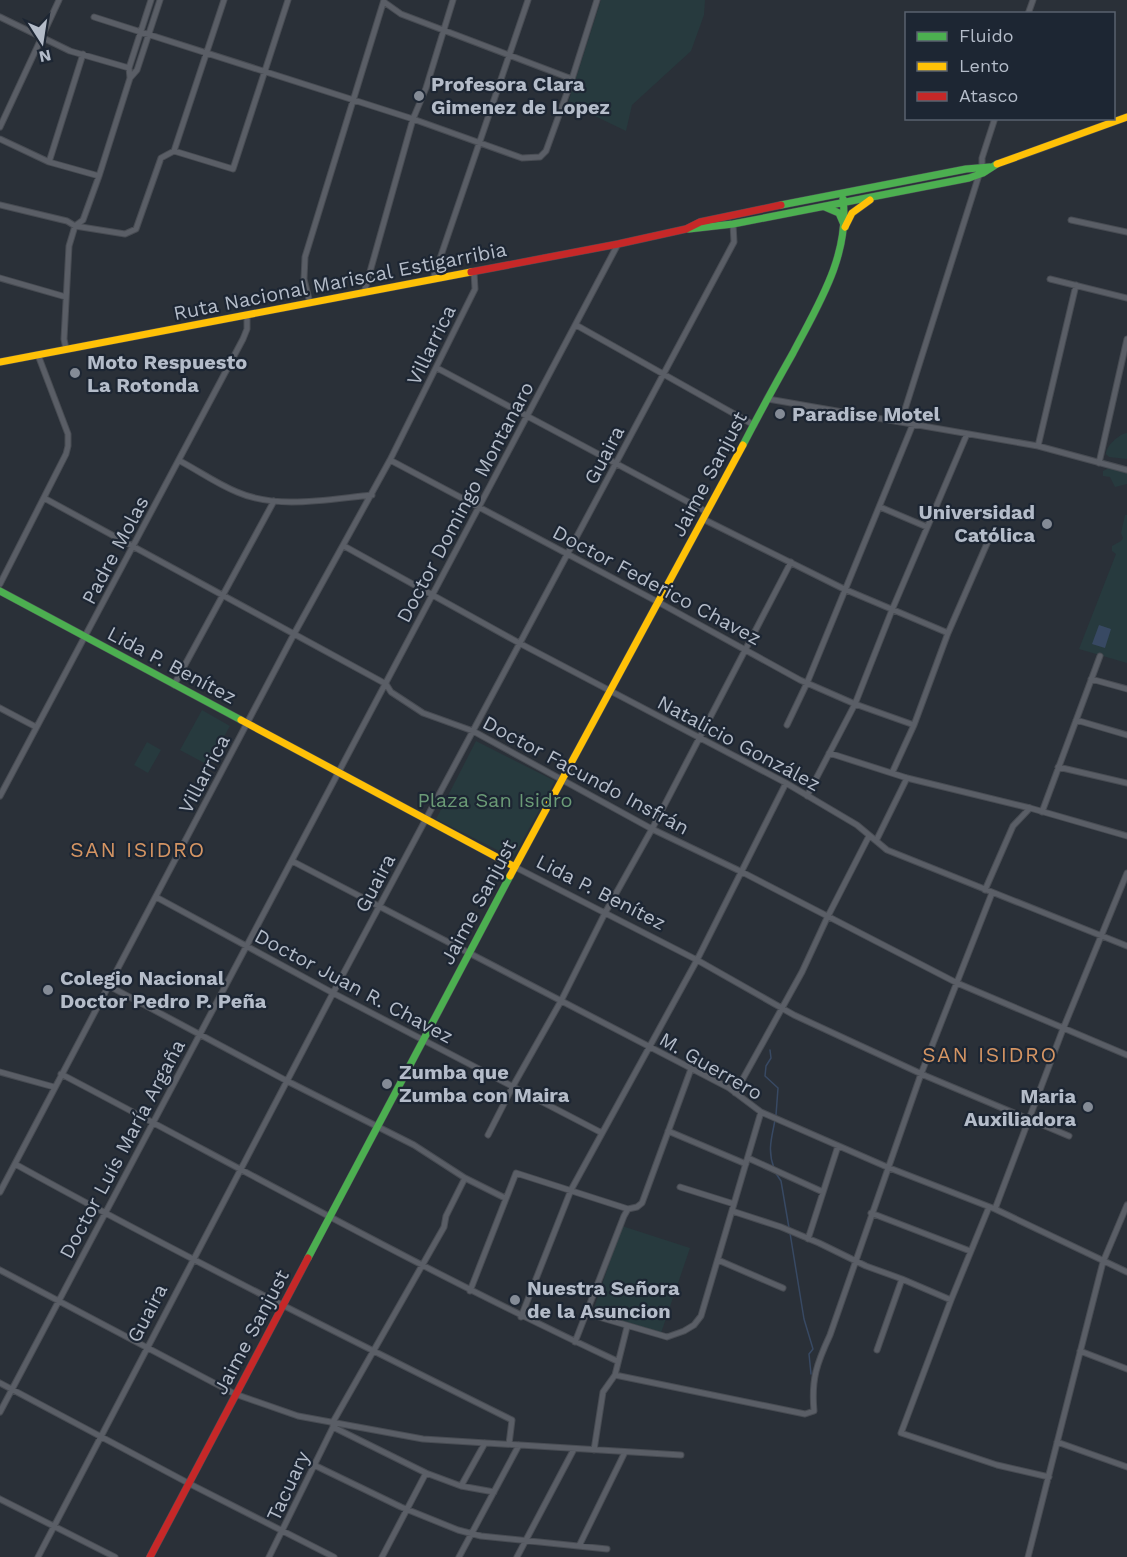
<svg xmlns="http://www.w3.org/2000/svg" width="1127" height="1557" viewBox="0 0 1127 1557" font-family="'Work Sans',sans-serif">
  <rect width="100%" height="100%" fill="#2a3038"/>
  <!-- green -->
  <path fill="#273a3e" d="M601,0h104l-1,15 -13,36 -59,54 -6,26 -58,-28z
    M1127,433v26l-18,-2 -3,-3c0,-8 13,-20 21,-21z
    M1111,467l16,5v12l-12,3 -5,-10 -7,-1v-5z
    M1125,515h2v148l-48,-14 37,-95 -4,-3v-5l9,-5 2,-3 -2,-5z
    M202,710l28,16 -22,39 -28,-15z
    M476,741l79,40 -42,77 -77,-39z
    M147,742l14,8 -13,23 -14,-8z
    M622,1226l68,22 -29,85 -68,-22z"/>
  <!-- water -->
  <path fill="#384963" d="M1099,625l12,4 -6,19 -13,-4z"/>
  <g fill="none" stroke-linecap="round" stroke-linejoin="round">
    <!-- stream -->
    <path stroke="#384963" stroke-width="1.5" d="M770,1050l1,8 -5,8 -1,10 13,12 -2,27
      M774,1168c-7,-18 -2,-31 1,-48
      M775,1172l6,9 8,47
      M790,1233l14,86 9,30 -4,5 2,20"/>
    <defs>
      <path id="street" d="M384,2l17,12 171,65
        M1028,14l5,-14
        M0,17l70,34 59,17
        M94,17l319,102 109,39 18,-1 6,-6 26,-72 25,-79
        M130,78l7,-8 23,-70
        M0,127l59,-127
        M0,139l49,23 50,14
        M174,151l59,18 55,-169
        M49,162l34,-108
        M982,167v-9l13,-40
        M0,205l67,16 8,5 50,8 11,-5 25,-71 13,-7 50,-151
        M1071,220l56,12
        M0,278l66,19
        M433,279l95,-279
        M1050,279l77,19
        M364,293l49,-174 13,-31 27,-88
        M310,303l-6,-24 1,-22 79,-257
        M576,325l178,100
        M66,349l-2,-10 5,-93 6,-20 8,-6 16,-44 31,-98 -1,-10 22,-68
        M437,368l270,144
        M768,399l270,47 89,24
        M901,422l78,-247
        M1038,446l38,-161
        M390,460l268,142 142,78 55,24 59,21
        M180,461c19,10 37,23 57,31 41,18 92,7 135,3
        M1099,463l28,-124
        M44,498l342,186 5,8 32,21 50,18 179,98 90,43 215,111 170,72
        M880,507l47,20
        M703,519l141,70 104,44
        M344,546l177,98 265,139 71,42 30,25 240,96
        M0,584l66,-130 2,-8v-12l-30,-79
        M1091,679l36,10
        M174,685l100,-184
        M0,708l36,19
        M1076,720l51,15
        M787,725l20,-42 106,-259
        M829,753l78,25 123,30 97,28
        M1058,767l69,16
        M892,773l22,-48 34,-92 41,-94
        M0,796l243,-457 4,-10v-14
        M807,796l48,-92 37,-94 75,-176
        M1042,812l58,-156
        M876,841l31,-63
        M292,861l437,227 32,24 126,55 108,42 132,63
        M515,867l182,93 97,55 132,61 143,60
        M985,890l28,-64 17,-18
        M156,897l177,96 269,140
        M109,986l178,95 127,64 51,33 40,20
        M0,1072l54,15
        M61,1074c185,97 367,199 556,287
        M735,1093l67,-121 25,-54 42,-82
        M668,1131l78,33
        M488,1135l25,-49 48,-85 44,-88 47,-84 139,-267
        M748,1158l75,34
        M15,1164c163,90 330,173 497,256l-3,24
        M465,1178l-19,38 -2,11 -111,195v5l93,46 35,13 33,6
        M680,1187l54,17
        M0,1192l294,-558 96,-174 85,-171 -1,-17
        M989,1207l-38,93 -50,133 96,32 52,12
        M995,1209l68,-180 64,-156
        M732,1211l49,16 38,16 47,23 36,13 -25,71
        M871,1213l99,38
        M808,1239l30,-93
        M718,1260l65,28
        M0,1270l235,124 63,22 125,23 258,16
        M902,1279l49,21
        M470,1291l46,-118 112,36
        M585,1313l82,24 17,-6 10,-6 7,-9 60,-204
        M521,1317l50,-127 126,-230 89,-177
        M575,1342l49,-126 4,-7 9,-2 5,-4 49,-134
        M1080,1351l47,18
        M615,1375l190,39 9,-3c-3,-32 3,-48 16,-76l91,-261 71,-181
        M0,1383l190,101 144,73
        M0,1412l618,-1168
        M1057,1442l70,25
        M594,1450l9,-58 12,-17 12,-48
        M314,1465l87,42 57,23 23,6 126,13
        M461,1486l24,-43
        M0,1499l115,58
        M579,1546l46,-94
        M38,1557l295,-564 401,-751 -1,-18
        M269,1557l64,-130
        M382,1557l44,-84
        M459,1557l60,-112
        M517,1557l57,-108
        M1028,1557l75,-295 24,-57"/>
      <path id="fast" d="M781,205l185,-36 24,-2
        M825,207l14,6 6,14
        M689,229l44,-5 236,-46 14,-5 14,-9
        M743,445c16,-31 33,-62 50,-92 25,-48 57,-98 50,-154
        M0,591l241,129
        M308,1258l202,-382"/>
      <path id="slow" d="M997,164l130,-47
        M845,227l7,-14 18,-13
        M0,362l471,-90
        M241,720l274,147
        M510,876l233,-431"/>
      <path id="jam" d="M471,272l147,-28 68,-15 14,-7 81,-17
        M150,1557l158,-299"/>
    </defs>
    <!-- street casing -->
    <use href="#street" stroke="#484c53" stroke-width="7"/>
    <!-- fast casing -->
    <use href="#fast" stroke="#484c53" stroke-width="8"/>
    <!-- slow casing -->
    <use href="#slow" stroke="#484c53" stroke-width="8"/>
    <!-- jam casing -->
    <use href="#jam" stroke="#484c53" stroke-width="8"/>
    <!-- street -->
    <use href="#street" stroke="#5a5e66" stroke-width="5"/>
    <!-- fast -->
    <use href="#fast" stroke="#4caf50" stroke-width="7"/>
    <!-- slow -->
    <use href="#slow" stroke="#ffc107" stroke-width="7"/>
    <!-- jam -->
    <use href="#jam" stroke="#c62828" stroke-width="7"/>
  </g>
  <!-- markers -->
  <g fill="#848b96" stroke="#1d2633" stroke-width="2">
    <circle cx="419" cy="96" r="6"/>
    <circle cx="75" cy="373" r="6"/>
    <circle cx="780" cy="414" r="6"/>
    <circle cx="1047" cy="524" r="6"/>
    <circle cx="48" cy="990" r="6"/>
    <circle cx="387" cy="1084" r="6"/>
    <circle cx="1088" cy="1107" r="6"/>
    <circle cx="515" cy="1300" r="6"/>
  </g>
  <g text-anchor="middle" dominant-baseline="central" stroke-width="4.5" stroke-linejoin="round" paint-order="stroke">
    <!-- poi labels -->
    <g font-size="20" font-weight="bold" fill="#b4bcc9" stroke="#1d2633" text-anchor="start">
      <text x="431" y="84">Profesora Clara<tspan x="431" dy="23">Gimenez de Lopez</tspan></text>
      <text x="87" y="362">Moto Respuesto<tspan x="87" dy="23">La Rotonda</tspan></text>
      <text x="792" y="414">Paradise Motel</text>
      <text x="1035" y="512" text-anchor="end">Universidad<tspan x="1035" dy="23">Católica</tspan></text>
      <text x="60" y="978">Colegio Nacional<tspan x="60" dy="23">Doctor Pedro P. Peña</tspan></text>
      <text x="399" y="1072">Zumba que<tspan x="399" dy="23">Zumba con Maira</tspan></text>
      <text x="1076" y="1096" text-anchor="end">Maria<tspan x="1076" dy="23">Auxiliadora</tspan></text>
      <text x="527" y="1288">Nuestra Señora<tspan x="527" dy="23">de la Asuncion</tspan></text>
    </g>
    <!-- street labels -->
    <g font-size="20" fill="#b4bcc9" stroke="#1d2633">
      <text transform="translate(340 281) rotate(-11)">Ruta Nacional Mariscal Estigarribia</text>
      <text transform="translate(431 345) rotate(-64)">Villarrica</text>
      <text transform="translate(604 455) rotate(-62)">Guaira</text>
      <text transform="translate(709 474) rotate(-62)">Jaime Sanjust</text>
      <text transform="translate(465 502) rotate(-62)">Doctor Domingo Montanaro</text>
      <text transform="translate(115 550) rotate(-62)">Padre Molas</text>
      <text transform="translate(657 585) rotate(28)">Doctor Federico Chavez</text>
      <text transform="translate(172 665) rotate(28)">Lida P. Benítez</text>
      <text transform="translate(739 743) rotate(28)">Natalicio González</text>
      <text transform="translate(204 774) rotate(-62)">Villarrica</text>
      <text transform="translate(586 775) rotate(28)">Doctor Facundo Insfrán</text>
      <text transform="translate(375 883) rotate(-62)">Guaira</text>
      <text transform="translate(601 892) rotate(27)">Lida P. Benítez</text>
      <text transform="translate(478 902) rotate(-62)">Jaime Sanjust</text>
      <text transform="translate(354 986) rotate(28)">Doctor Juan R. Chavez</text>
      <text transform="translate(711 1066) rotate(30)">M. Guerrero</text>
      <text transform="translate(122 1149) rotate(-62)">Doctor Luís María Argaña</text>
      <text transform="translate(147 1313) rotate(-62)">Guaira</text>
      <text transform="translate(251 1332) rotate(-62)">Jaime Sanjust</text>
      <text transform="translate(288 1486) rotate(-65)">Tacuary</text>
    </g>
    <!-- park labels -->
    <g font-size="20" fill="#6b9a76" stroke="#1d2633">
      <text x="495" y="800">Plaza San Isidro</text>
    </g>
    <!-- neighbourhood labels -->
    <g font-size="21" letter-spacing="1.5" fill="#d59563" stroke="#1d2633">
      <text x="138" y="849">SAN ISIDRO</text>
      <text x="990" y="1054">SAN ISIDRO</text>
    </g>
  </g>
  <!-- legend -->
  <rect x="905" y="12" width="210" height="108" fill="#1d2633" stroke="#59626f" stroke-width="1.5"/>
  <rect x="917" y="32" width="30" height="9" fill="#4caf50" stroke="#59626f" stroke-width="1.5"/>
  <text x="959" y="42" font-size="18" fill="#b4bcc9">Fluido</text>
  <rect x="917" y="62" width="30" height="9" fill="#ffc107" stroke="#59626f" stroke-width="1.5"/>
  <text x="959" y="72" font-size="18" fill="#b4bcc9">Lento</text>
  <rect x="917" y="92" width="30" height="9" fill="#c62828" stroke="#59626f" stroke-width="1.5"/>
  <text x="959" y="102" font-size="18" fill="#b4bcc9">Atasco</text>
  <!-- north arrow -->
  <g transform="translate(42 42) rotate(168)" stroke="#1d2633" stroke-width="4.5" paint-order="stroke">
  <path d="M0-4.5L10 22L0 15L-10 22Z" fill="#b4bcc9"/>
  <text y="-9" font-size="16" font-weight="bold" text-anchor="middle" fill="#b4bcc9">N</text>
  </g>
</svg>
